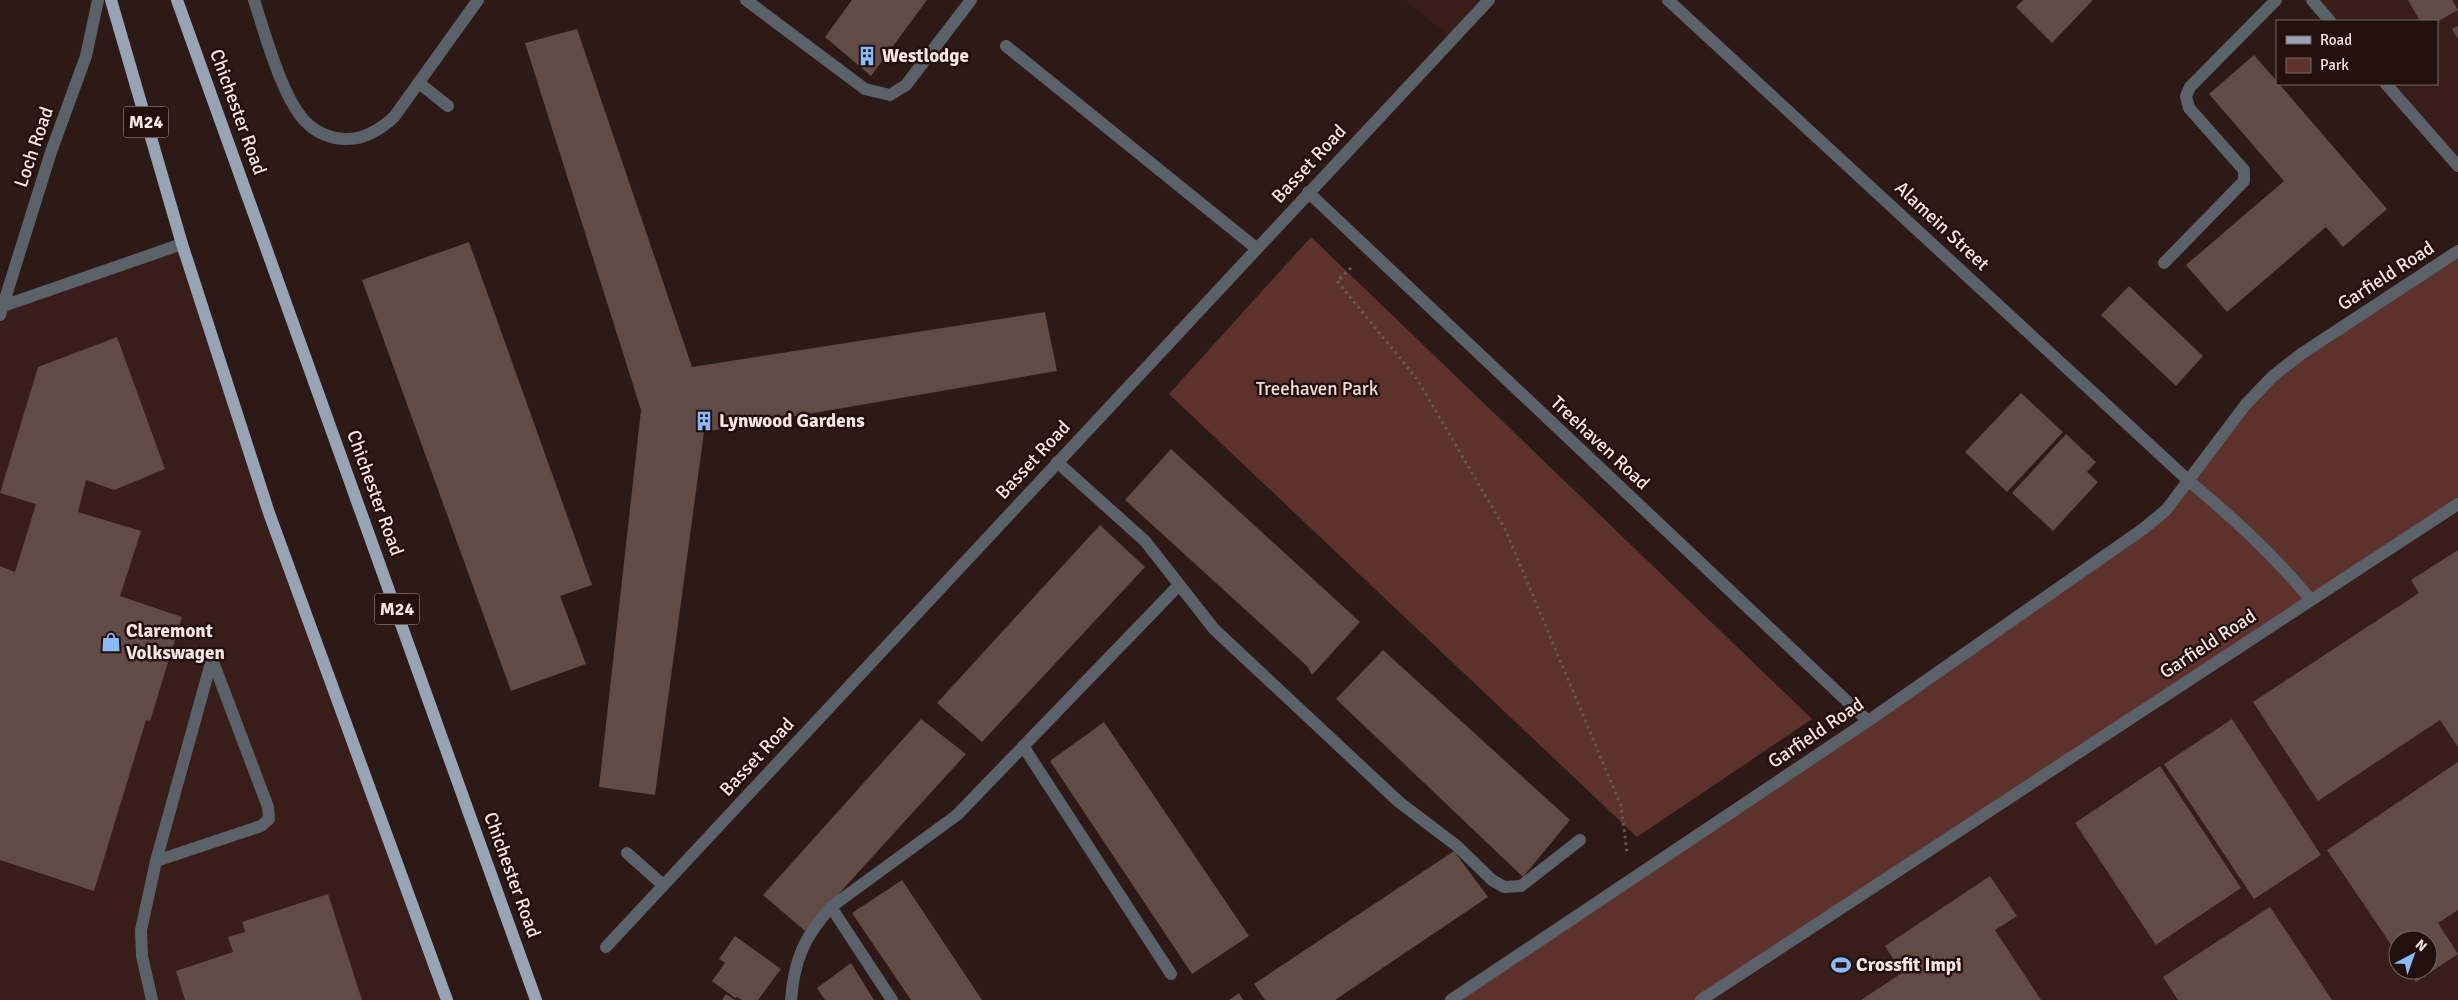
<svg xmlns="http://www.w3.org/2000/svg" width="2458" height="1000" viewBox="0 0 2458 1000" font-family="Signika,sans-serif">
  <rect width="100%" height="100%" fill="#2d1916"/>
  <!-- built -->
  <path fill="#391d19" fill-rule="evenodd" d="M1405,0h84l-37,39z
    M2312,0h146v166l-72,-82h51v-63h-107z
    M182,244l87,269 178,487h-447v-685l3,-9z
    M2458,504v496h-757zM2398,940h30v30h-30z"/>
  <!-- green -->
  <path fill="#5d322c" d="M1311,237l501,482 -175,118 -468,-443z
    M2458,251v253l-757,496h-250l692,-471 130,-153z"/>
  <!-- building -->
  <path fill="#624a45" d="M852,0h75l-56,76 -46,-39z
    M2023,0h70l-41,43 -36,-36z
    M2408,0h44l6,10 -21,12 -17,-1z
    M2458,26v13l-6,-10z
    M577,29l115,338 353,-55 12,59 -353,61 -49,363 -56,-8 42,-377 -116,-367z
    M2254,55l133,154 -44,38 -17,-20 -99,85 -41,-47 98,-84 -75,-87z
    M469,242l123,343 -32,11 26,68 -75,27 -149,-411z
    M2129,286l74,70 -27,30 -75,-71z
    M117,337l48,132 -51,21 -28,-10 -8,32 63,19 -21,65 62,21 -32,104 -4,-1 -52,171 -94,-31v-294l15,6 21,-68 -36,-11 38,-126z
    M2021,393l42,39 -56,60 -42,-40z
    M2066,434l30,28 -9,10 11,10 -45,49 -41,-38z
    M1171,449l189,173 -48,53 -5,-9 -182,-166z
    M1100,525l45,42 -163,175 -45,-39z
    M2458,550v197l-18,-27 -122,81 -65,-99 166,-109 -8,-13z
    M1383,650l187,170 -47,57 -187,-178z
    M921,719l45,35 -161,177 -42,-36z
    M2232,719l89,136 -67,44 -90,-135z
    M1104,722l145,214 -57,38 -142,-213z
    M2458,762v148l-20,13 20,31 -42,28 -8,-12h20v-30h-30v15l-71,-105z
    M2160,766l81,122 -85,57 -81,-122z
    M1454,851l34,46 -153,103h-70l-11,-16z
    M1990,876l27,40 -22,14 46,70h-180l41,-27 -17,-27z
    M902,880l80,120h-71l-59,-87z
    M328,894l34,106h-177l-9,-29 57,-19 -5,-15 17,-5 -3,-10z
    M2270,907l62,93h-154l-15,-23z
    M735,936l46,33 -23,31h-16l-5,-3 -2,1 -23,-17 13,-18 -6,-4z
    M851,963l23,37h-49l-8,-12z
    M1239,993l4,7h-14z
    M726,994l9,6h-13z"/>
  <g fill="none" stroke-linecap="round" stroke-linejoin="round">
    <!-- path -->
    <path stroke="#6a5855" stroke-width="3" stroke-dasharray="2.5 4" stroke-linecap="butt" d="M1351,268l-14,13 80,98 88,150 116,277 6,46"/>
    <!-- minor -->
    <path stroke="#5b6169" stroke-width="12" d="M254,0c11,33 29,103 55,125 10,9 21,13 35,14 20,1 36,-9 50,-22l84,-117
      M746,0l119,89 25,6 16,-10 65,-85
      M1668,0l521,481c44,37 85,74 121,118
      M2312,0l18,21
      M1006,46l250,202
      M419,83l29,23
      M2386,84l72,82
      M1308,192l560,529
      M2164,263l80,-82v-11l-55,-62 -3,-12 4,-9 86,-87
      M3,306l179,-62
      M0,315l51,-163 35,-96 12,-56
      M1057,462l88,79 69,88 185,173 58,44 35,34 12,7 17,-1 59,-46
      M1023,746l148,228
      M627,853l36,32
      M156,861l105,-35 8,-7 -1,-12 -56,-148
      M831,907l61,93
      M606,947l883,-947
      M152,1000l-10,-44 -1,-26 15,-69 56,-202
      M791,1000c3,-40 13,-63 40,-93l126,-92 222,-230
      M1451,1000l417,-279 275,-192 23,-19 80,-106 27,-28 28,-22 157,-103
      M1701,1000l757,-496"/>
    <!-- major -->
    <path stroke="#97a4b5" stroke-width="12" d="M111,0l71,244 87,269 178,487
      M177,0l359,1000"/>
  </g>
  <!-- icons -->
  <defs>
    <symbol id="building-bare" viewBox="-9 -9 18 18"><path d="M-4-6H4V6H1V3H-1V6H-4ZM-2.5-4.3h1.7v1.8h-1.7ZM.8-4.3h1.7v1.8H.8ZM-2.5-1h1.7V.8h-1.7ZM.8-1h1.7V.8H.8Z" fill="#88bafc" stroke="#23100d" stroke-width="2.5" paint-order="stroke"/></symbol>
    <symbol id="shop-bare" viewBox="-9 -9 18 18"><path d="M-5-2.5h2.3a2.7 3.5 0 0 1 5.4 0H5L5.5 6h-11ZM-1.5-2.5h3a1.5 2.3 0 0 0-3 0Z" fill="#88bafc" stroke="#23100d" stroke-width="2.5" paint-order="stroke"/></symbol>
    <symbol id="stadium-bare" viewBox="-9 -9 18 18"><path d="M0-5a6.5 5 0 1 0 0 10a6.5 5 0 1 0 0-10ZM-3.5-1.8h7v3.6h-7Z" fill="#88bafc" stroke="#23100d" stroke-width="2.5" paint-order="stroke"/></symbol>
  </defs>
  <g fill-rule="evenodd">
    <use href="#building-bare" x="853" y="42" width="28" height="28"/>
    <use href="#building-bare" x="690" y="407" width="28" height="28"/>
    <use href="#shop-bare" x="97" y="628" width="28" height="28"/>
    <use href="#stadium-bare" x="1827" y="951" width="28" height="28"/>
  </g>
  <g text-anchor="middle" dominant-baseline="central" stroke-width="5" stroke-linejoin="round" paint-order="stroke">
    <!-- shield labels -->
    <g fill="#23100d" stroke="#b7a6a4" stroke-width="1">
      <rect x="123.5" y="106.5" width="45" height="31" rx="4"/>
      <rect x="374.5" y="593.5" width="45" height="31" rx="4"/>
    </g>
    <g font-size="18" font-weight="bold" fill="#f6e7e4">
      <text x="146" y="122">M24</text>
      <text x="397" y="609">M24</text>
    </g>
    <!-- poi labels -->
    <g font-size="19" font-weight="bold" fill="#f6e7e4" stroke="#23100d" text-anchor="start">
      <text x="882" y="56">Westlodge</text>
      <text x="719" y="421">Lynwood Gardens</text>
      <text x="126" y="631">Claremont<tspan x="126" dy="22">Volkswagen</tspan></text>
      <text x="1856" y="965">Crossfit Impi</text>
    </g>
    <!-- street labels -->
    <g font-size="19" fill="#f6e7e4" stroke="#23100d">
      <text transform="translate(238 112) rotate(70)">Chichester Road</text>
      <text transform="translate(34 147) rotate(-71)">Loch Road</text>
      <text transform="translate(1309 164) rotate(-47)">Basset Road</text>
      <text transform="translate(1942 226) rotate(43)">Alamein Street</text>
      <text transform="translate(2386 276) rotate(-33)">Garfield Road</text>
      <text transform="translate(1600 443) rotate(43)">Treehaven Road</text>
      <text transform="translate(1033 460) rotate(-47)">Basset Road</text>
      <text transform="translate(375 493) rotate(70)">Chichester Road</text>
      <text transform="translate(2208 644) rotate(-33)">Garfield Road</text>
      <text transform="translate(1816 733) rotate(-34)">Garfield Road</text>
      <text transform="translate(757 757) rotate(-47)">Basset Road</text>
      <text transform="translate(512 875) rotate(70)">Chichester Road</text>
    </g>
    <!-- park labels -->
    <g font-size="19" fill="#f1dcd8" stroke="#23100d">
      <text x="1317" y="389">Treehaven Park</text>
    </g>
  </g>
  <!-- legend -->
  <rect x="2276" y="20" width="162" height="65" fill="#23100d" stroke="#776663"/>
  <rect x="2286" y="36" width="25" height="8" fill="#97a4b5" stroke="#776663"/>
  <text x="2320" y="45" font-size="15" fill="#f6e7e4">Road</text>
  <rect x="2286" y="58" width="25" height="15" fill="#5d322c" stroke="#776663"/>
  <text x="2320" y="70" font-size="15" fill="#f6e7e4">Park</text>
  <!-- north arrow -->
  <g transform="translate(2413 955) rotate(41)"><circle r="24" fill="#23100d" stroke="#776663"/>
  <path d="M0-4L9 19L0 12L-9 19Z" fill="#88bafc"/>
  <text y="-8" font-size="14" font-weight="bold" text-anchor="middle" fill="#f6e7e4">N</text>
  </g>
</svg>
